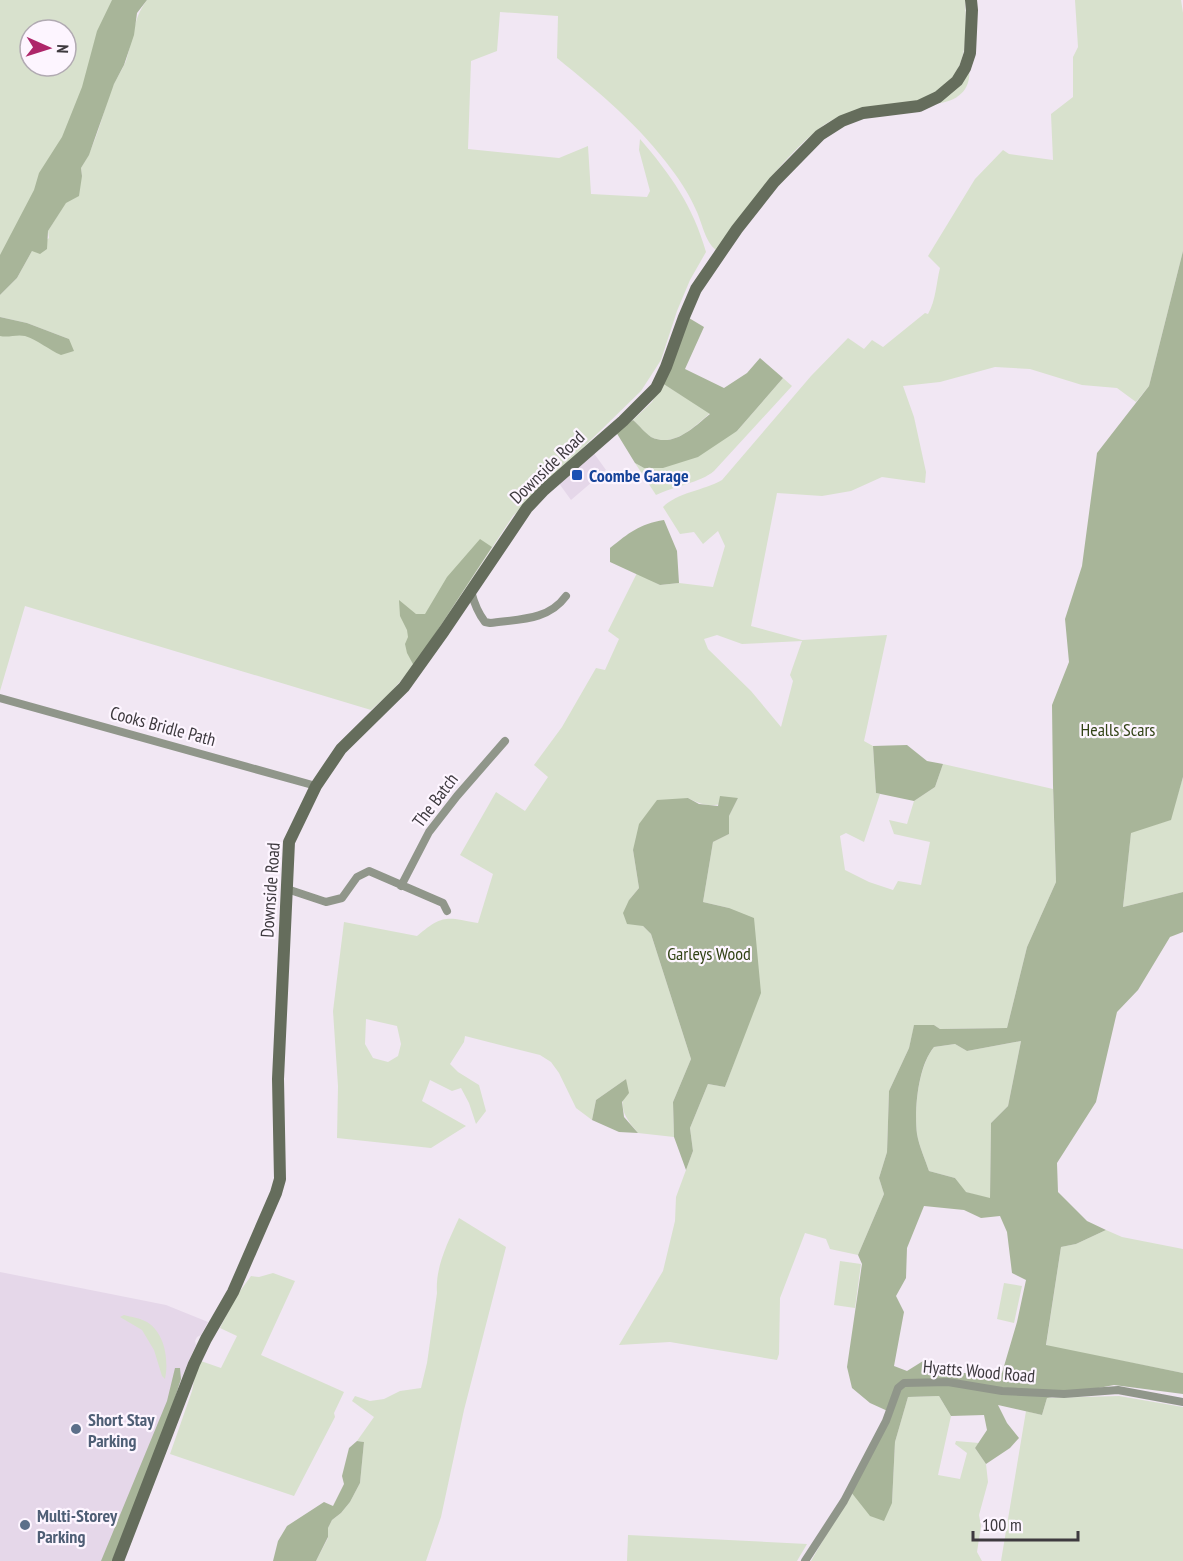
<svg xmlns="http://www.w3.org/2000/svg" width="1183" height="1561" viewBox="0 0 1183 1561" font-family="'PT Sans Narrow',sans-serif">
  <rect width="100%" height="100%" fill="#f1e7f3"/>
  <!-- built -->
  <path fill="#e5d7e9" d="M593,452l13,18 -35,30 -13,-18z
    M0,1272l166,33 42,17 -7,13 -4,2 -2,4 1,4 -15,34 -19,59 -50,123h-112z"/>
  <!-- green -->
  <path fill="#d8e1cd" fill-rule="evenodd" d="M0,0h118l-23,63 -95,220zM30,30h36v36h-36z
    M147,0h818c2,38 4,77 -35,96 -15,8 -38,8 -54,11 -19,3 -36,7 -52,18 -44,33 -75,82 -108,125 -11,-8 -14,-28 -20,-40 -6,-14 -15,-28 -24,-40 -32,-44 -73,-78 -115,-112l1,-42 -58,-4 -3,39 -26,10 -3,88 91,9 29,-12 3,48 56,3 3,-6 -11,-41 1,-11c31,36 53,67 66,113l-16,28 -13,31 -16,49 -20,31 -128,125 -99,150 -25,28 -18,16 -346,-104 -25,85v-366l69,14 -42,-16 -27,-6v-22l17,-17 15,-27 17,-13 -1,-7 34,-55 -1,-8c15,-23 21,-52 30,-78 4,-10 11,-19 15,-29 7,-22 7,-43 21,-61z
    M1075,0h106l2,13v238l-34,135 -13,16 -19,-14 -35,-3 -52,-16 -35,-2 -55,15 -37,4 11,31 12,55 -1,11 -43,-6 -31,14 -29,5 -45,-3 -26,133 51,14 85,-5 -23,106 9,5 3,47 4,1 -16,48 -18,-9 -6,3 5,34 24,12 24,8 5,-9 23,4 9,-43 -36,-8 -5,-14 18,4 7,-23 21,-14 8,-23 110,25 3,93 -29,65 -20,81 -67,1 -6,-4 -20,1 -5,22 -20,43 -2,61 -8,26 5,16 -26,61 -28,-6 -4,-10 -21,-6 -25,65 -1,56 -2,6 -107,-18 -51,3 44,-74 12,-50 1,-24 17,-46 -3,-23 18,-44 17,3 35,-94 -31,-85 -26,-6 10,-60 16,-8v-18l9,-18c-21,8 -29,11 -50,0l-55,52 6,38 -10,12 14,26 8,8 40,125 -18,43 1,35 -36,-4c-19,-22 -17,-26 -12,-54l-30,21 -4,20 -16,-12 -17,-35 -8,-11 -11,-7 -75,-19 -1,6 -14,22 8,8 21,13 7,26 -10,13 -7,-21 -8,-15 -9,3 -22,-11 -8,21 44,25 -35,22 -94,-10 1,-52 -5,-75 11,-89 73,14c26,-22 29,-19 61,-13l15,-49 -33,-19 36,-63 29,19 23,-34 -14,-12 28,-38 34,-59 9,2 14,-31 -11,-8 29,-58 23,12 19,-2 34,4 12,-41 -7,-15 -15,13 -9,-12 -14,2 -17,-27c15,-15 40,-16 59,-27l89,-104 37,-38 16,11 8,-9 11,7 42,-34 3,1c8,-14 8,-30 12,-46l-12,-12 47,-77 28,-29 6,4 44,6 -2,-46 22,-17v-40l5,-10zM717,635l25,9 60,-3 -12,34 3,6 -12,46 -30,-36 -43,-42 -4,-10zM366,1019l31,7 4,18 -3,12 -10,6 -15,-4 -8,-14z
    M969,68c3,24 -14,35 -37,36z
    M783,378l9,8 -78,85c-14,12 -40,15 -58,24l-21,-32 9,5 93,-37z
    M662,383l48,30c-16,14 -36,35 -59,24 -6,-3 -12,-12 -18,-17l19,-18z
    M1183,777v115l-60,15 8,-75 39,-12z
    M1021,1041l-13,65 -17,17 -1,76 -25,-7 -10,-14 -26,-7c-4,-12 -10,-25 -12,-37 -3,-25 1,-67 17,-87l21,-3 12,7z
    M459,1218l47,29 -42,163 -23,107 -15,44h-110l12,-23v-10l4,-8 9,-7 9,-11 10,-19 4,-41 -7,-1 17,-24 -22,-16 3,-5 15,5 14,-2 16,-8 21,-3 6,-25 10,-70c-2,-26 11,-51 22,-75z
    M1106,1230l16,7 61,12v124l-137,-27 15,-99 15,-3z
    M840,1261l21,3 -6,44 -21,-3z
    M273,1273l22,8 -34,74 83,37 -10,21 1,4 -41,79 -124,-42 22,-63 6,-31 23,8 16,-32 -17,-8 15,-30 16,-22 8,1z
    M1004,1283l18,3 -8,37 -17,-4z
    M124,1315c7,2 16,3 23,7 18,11 22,38 18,57l-3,-3 -8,-26 -12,-20 -22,-13z
    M939,1396l12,20 -13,59 22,4 7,-26 -12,-9 1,-3 23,2 -4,5 11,16 2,18 -9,33 2,11 -4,26 5,9h-171l40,-69 41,11 3,-61 13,-45z
    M1119,1396l64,11v154h-182l25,-150 16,4 5,-17z
    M628,1535l179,9 -10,17h-170z"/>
  <!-- forest -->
  <path fill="#a8b599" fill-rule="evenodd" d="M112,0h35l-10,13 -3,22 -10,30 -10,19 -25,71 -8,13 1,8 -3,20 -13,7 -18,28 -1,18 -7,5 -8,-3 -15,27 -17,17v-40l34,-65 5,-17 23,-36 20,-50 15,-56z
    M1183,251v526l-12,43 -40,13 -8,74 60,-15v40l-13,5 -32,53 -21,22 -21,90 -39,61 1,29 29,29 19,9 -30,14 -15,3 -15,98 137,28v21l-69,-9 -67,13 -5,17 -44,-10 9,18 12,15 -9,10 -24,16 -11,-16 12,-18 -3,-15 -33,1 -12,-20 -31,1 -13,45 -3,61 -8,18 -14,-5 -19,-24 41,-79 -22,-10 -18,-15 -5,-21 15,-103 -4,-9 26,-61 -5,-16 8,-26 2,-61 20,-43 5,-23h20l6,4 67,-1 20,-81 29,-65 -3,-97 -1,-80 17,-43 -4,-43 17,-53 15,-113 52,-67zM1021,1041l-13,65 -17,17 -1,75 -24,-6 -11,-14 -26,-7c-4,-12 -10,-25 -12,-37 -3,-25 1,-68 17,-87l21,-3 12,7zM924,1206l40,4 17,8 19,-2 7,16 5,41 14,7 -9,42 -15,51h-60l-19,-12 -16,10 -13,-5 10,-54 -8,-16 10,-18 1,-30z
    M0,317l27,6 42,16 5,12 -13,4c-12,-5 -23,-15 -36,-19 -9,-2 -16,2 -25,0z
    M689,318l15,9 -19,42 39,19 23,-15 13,-15 23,20 -46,53 -39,26 -35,11h-19l-9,-5 -19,-31 17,-12c6,5 12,13 18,17 23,11 43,-10 59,-23l-48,-31z
    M664,520l13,31 2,32 -19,2 -50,-23v-14c19,-15 29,-24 54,-28z
    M480,539l12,8 -78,119 -7,-13 -2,-9 3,-7 -1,-7 -7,-14 -1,-16 17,14h9l22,-37z
    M907,745l20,16 16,3 -8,23 -21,14 -38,-8 -3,-47z
    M720,796l18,2 -9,18v18l-16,8 -10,60 26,6 25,10 7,75 -36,94 -17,-3 -18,44 3,23 -7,19 -12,-33 -1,-35 18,-43 -40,-125 -8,-8 -16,-2 -4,-11 6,-13 10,-12 -6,-38 6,-26 18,-24 31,-2 11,6 19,2z
    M626,1079l3,14 -7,9 2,15 14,16 -19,-1 -27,-12 4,-20z
    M175,1368h5l1,11 -19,59 -50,123h-11l66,-160z
    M357,1441l7,1 -4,41 -10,19 -9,11 -9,7 -4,8v9l-12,24h-43l5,-20 9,-15 37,-24 9,4 11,-22 -2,-8 7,-28z"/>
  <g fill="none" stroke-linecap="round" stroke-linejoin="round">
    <!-- street -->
    <path stroke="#90968a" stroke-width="8" d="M471,591c3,12 7,22 14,31l5,1c28,-4 58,-2 76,-27
      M0,698l316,88
      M401,886l28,-54 28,-36 48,-55
      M287,889l39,13 16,-4 15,-21 12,-6 74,32 4,8
      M805,1561l39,-60 42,-80 12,-33 6,-5 44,-1 54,9 62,3 54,-4 65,12"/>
    <!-- secondary -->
    <path stroke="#656d5c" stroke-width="12" d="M118,1561l76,-197 12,-25 27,-47 43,-99 4,-14 -2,-100 11,-237 27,-56 25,-37 63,-62 40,-56 83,-123 17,-18 79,-69 33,-33 10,-21 18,-50 12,-28 41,-60 37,-47 46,-47 22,-14 21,-8 56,-7 19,-9 19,-16 8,-13 5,-15 2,-43 -1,-10"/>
  </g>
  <!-- markers -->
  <rect fill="#1a4fb4" stroke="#fdf5ff" stroke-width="2" x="571" y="469" width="12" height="12" rx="3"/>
  <g fill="#5c6f8a" stroke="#fdf5ff" stroke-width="2">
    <circle cx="76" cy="1429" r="6"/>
    <circle cx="25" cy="1525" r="6"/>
  </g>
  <g text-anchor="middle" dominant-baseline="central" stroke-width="4.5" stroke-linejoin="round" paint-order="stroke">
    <!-- street labels -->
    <g font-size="18" fill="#3e3a3f" stroke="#fdf5ff">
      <text transform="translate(547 467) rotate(-44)">Downside Road</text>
      <text transform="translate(163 726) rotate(15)">Cooks Bridle Path</text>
      <text transform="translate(435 800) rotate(-53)">The Batch</text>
      <text transform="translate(270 890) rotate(-86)">Downside Road</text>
      <text transform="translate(979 1371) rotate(5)">Hyatts Wood Road</text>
    </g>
    <!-- transit labels -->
    <g font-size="18" font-weight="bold" fill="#164399" stroke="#fdf5ff" text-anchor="start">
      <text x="589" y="475">Coombe Garage</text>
    </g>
    <!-- park labels -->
    <g font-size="18" fill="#324316" stroke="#fdf5ff">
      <text x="1118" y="729">Healls Scars</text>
      <text x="709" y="953">Garleys Wood</text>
    </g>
    <!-- service labels -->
    <g font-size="18" font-weight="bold" fill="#4e5e75" stroke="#fdf5ff" text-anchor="start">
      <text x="88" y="1419">Short Stay<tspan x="88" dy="21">Parking</tspan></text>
      <text x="37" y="1515">Multi-Storey<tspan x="37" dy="21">Parking</tspan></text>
    </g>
  </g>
  <!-- north arrow -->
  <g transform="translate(48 48) rotate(93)"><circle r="28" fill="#fdf5ff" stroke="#b1aab2" stroke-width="1.5"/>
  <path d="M0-4.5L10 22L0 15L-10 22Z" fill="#ae266a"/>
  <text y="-9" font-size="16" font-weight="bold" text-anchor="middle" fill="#3e3a3f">N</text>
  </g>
  <!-- scale -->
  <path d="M973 1531v9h105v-9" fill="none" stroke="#3e3a3f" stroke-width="3"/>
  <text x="982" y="1531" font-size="18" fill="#3e3a3f" stroke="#fdf5ff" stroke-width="4.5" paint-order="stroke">100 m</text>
</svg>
